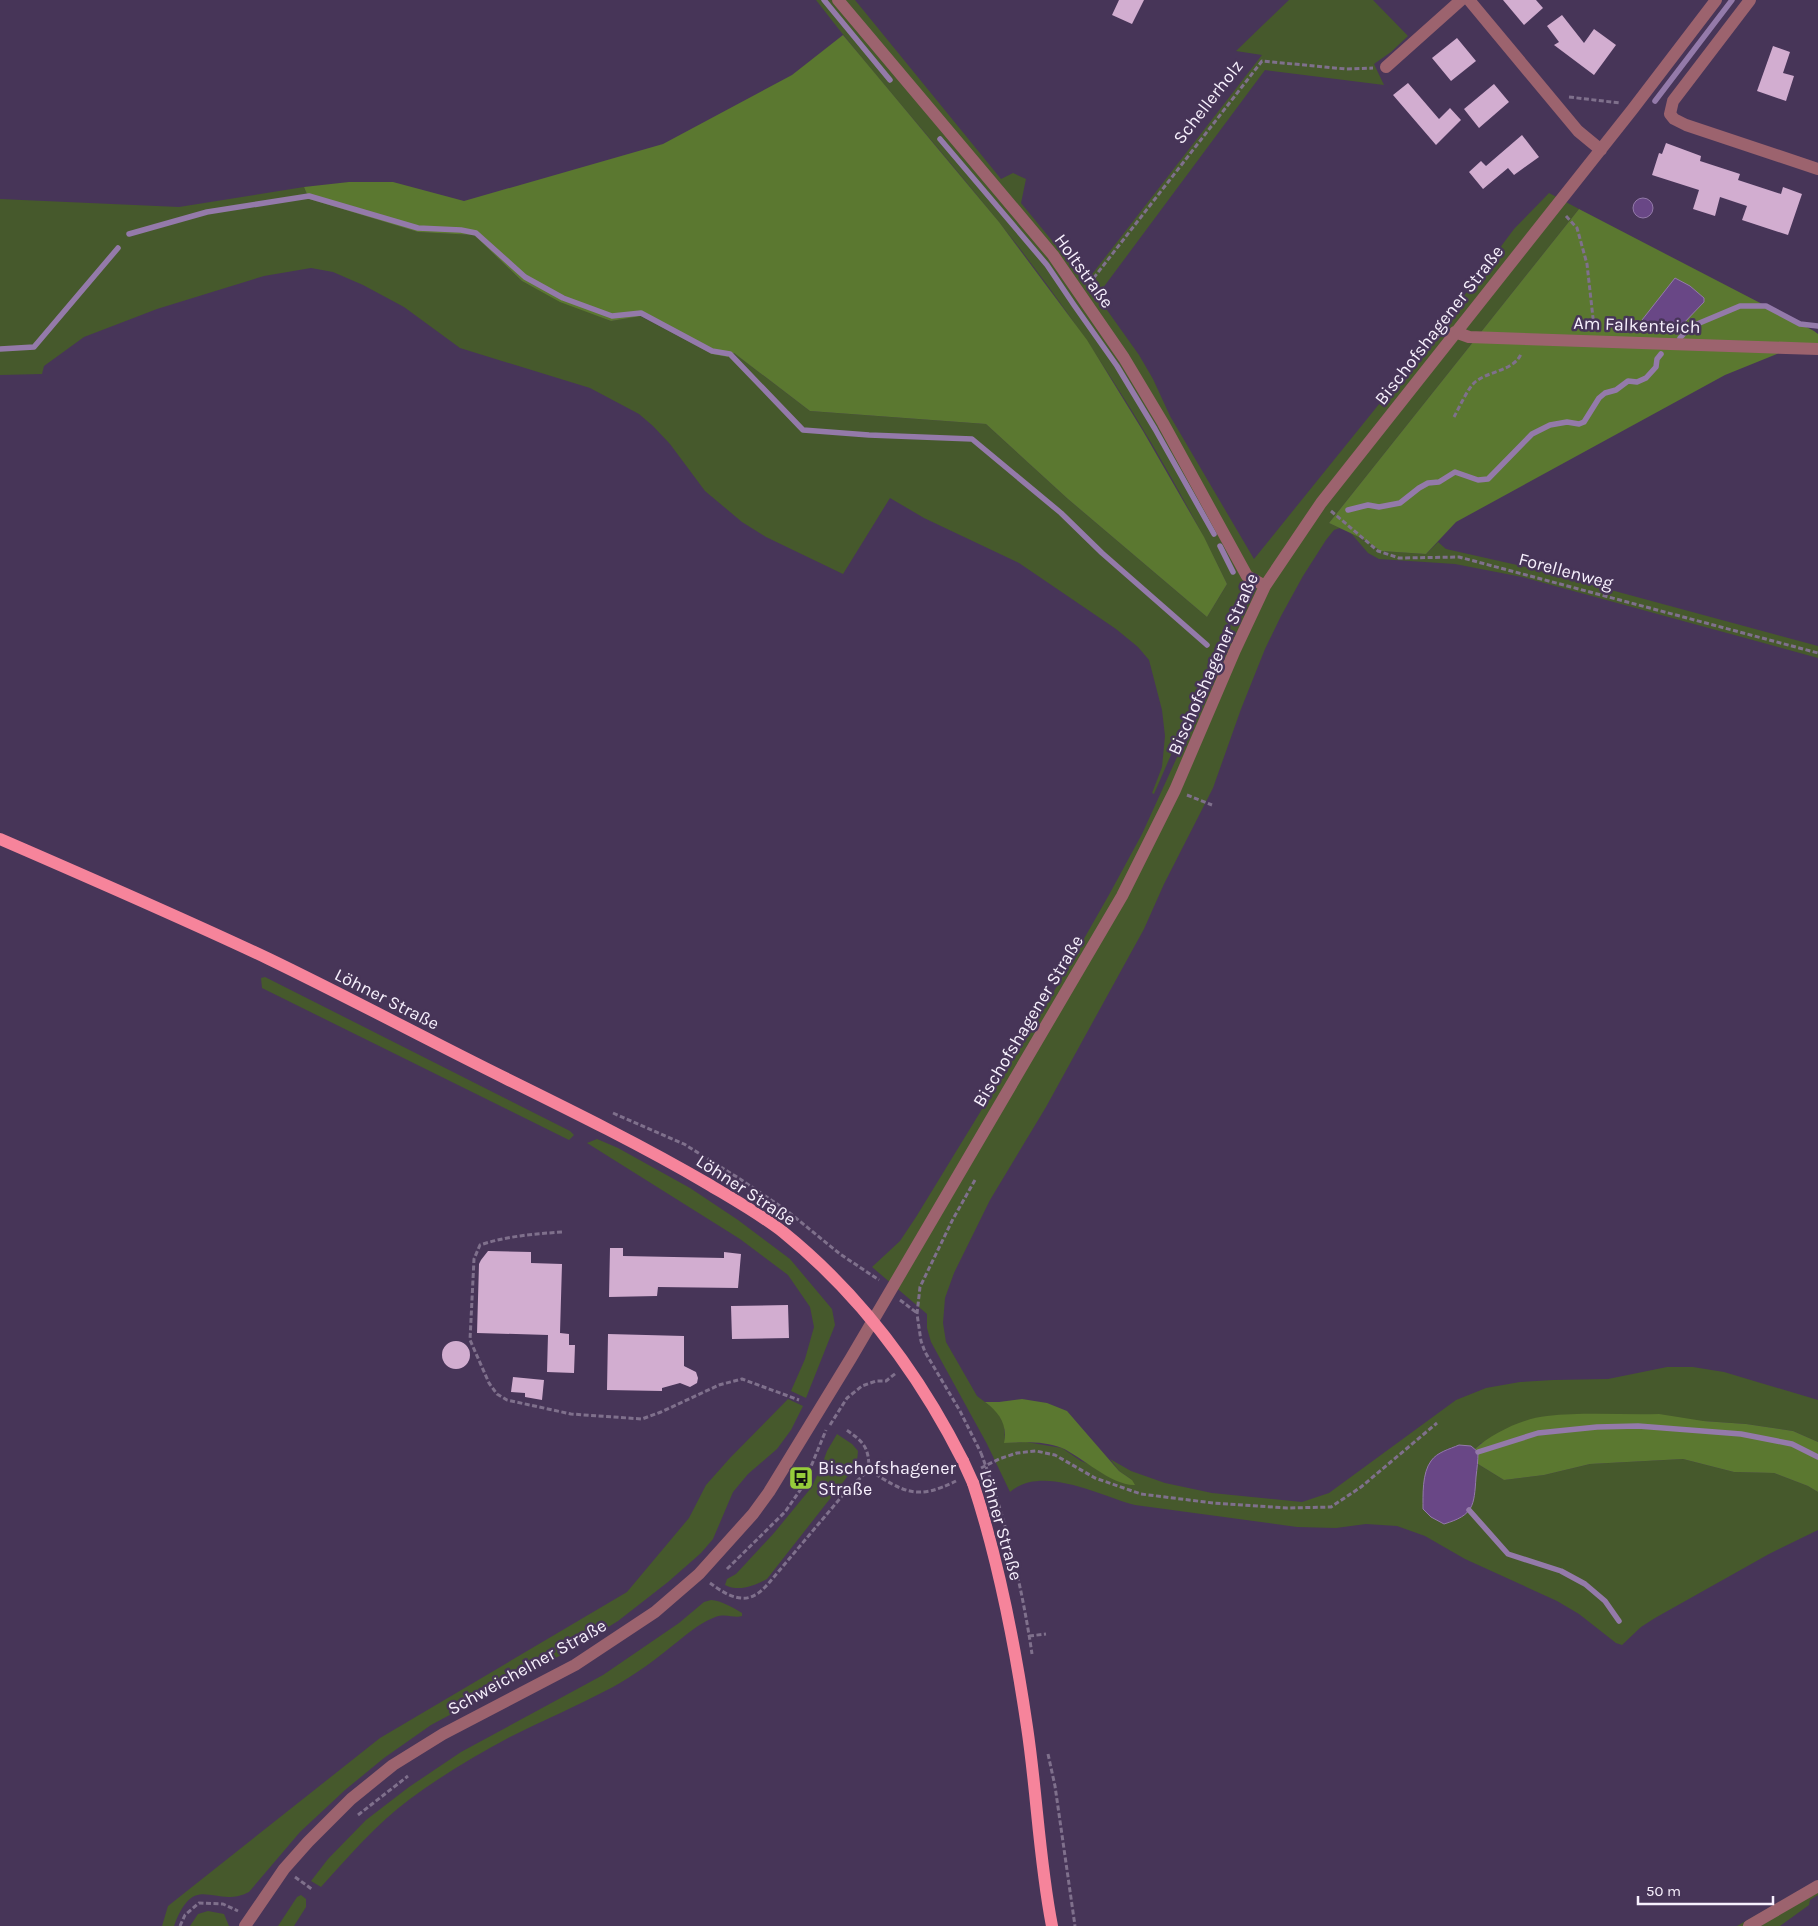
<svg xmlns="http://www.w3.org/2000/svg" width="1818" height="1926" viewBox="0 0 1818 1926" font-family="Karla,sans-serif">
  <rect width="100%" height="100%" fill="#473558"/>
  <!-- green -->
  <path fill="#46592c" d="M816,0h39l146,179 12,-6 13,6 -5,24 65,79 176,-227 -26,-4 53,-51h84l35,36 -17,16 -17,12 10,21 -119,-15 -168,226 42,59 14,24 17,37 84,143 180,-223 80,-107 35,-36 30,16 -250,314 11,5 -6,2 -8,10 -23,36 -22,40 -16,33 -24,60 -28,79 -49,96 -20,45 -98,178 -56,93 -36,73 -9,25 -2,25 3,19 31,54 20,15 7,13 1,19 21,-1 36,6 19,13 51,19 -13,-9 -9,-12 21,12 34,12 47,10 90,9 27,-9 127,-93 30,-12 34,-6 33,-2 55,-1 59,-12h26l31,5 94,28v42l-25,-11 -47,-7 -43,-3 -222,22 -6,6c-12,-9 -37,1 -45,13 -6,10 -6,23 -7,34l20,28 14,-4 12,-10 9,-46 26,16 40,-5 46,-11 93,-5 51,13 40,1 34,13 10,6v38l-49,24 -114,64 -14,9 -19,18 -6,-2 -37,-29 -22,-13 -92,-42 -40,-23 -28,-10 -31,-2 -30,4 -39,-1 -162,-22c-35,-9 -93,-41 -125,-13l-23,-48 -56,-102 -4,-14v-14l-55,-47 28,-26 16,-24 140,-229 54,-95 32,-59 52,-114 46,-119 -3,2 -83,191 -2,-1 10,-26 3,-31 -3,-26 -13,-50 -11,-13 -22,-18 -97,-66 -95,-45 -34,-20 -47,76 -77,-37 -24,-15 -37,-31 -35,-47 -17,-18 -14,-12 -49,-26 -130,-40 -56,-41 -41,-22 -30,-13 -22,-4 -47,8 -107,33 -73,28 -40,29 -2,8 -42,1v-176l179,8 125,-20 5,12 109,33 56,3 48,46 38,20 51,20 29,-5 72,38 22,-1 76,58 176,13 82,75 139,118 20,-33c-62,-128 -139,-251 -229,-363 -59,-74 -124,-145 -182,-221z
    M1350,532l31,19 45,3 12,-12 8,7 80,18 292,79v12l-296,-81 -67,-13 -76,-5 -11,-6z
    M265,977l305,154 4,4 -5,5 -307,-152 -1,-10z
    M597,1139l21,9 72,40 48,32 52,39 42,50 3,16 -29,73 -15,-7 14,-32 9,-32 -4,-20 -22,-32 -48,-36 -153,-96z
    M788,1399l15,7 -12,24 -14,19 -29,25 -15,18 -20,47 -12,14 -33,29 -50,39 -42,26 -145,78 -47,33 -39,32 -45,42 -51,60c-35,18 -54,-23 -75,34h-12l6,-20 212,-168 247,-146 62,-74 17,-33 24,-27z
    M837,1434l15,10 6,7 -1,10 -6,11 -84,107c-13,7 -28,13 -42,6l2,-6 9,-5 38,-41 37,-45 9,-18 7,-19z
    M711,1600c11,1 21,7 31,13v3c-8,3 -17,-4 -29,2 -15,6 -28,18 -41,28 -18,15 -38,29 -59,41 -34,18 -69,33 -103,50 -34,18 -69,39 -100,62 -34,25 -61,57 -89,88l-10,-6 17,-22 38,-39 43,-33 52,-35 142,-77 76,-52 25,-21z
    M1818,1880v15l-8,5 -1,5 -29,21h-43z
    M301,1895l5,4v8l-12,19h-16l19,-29z
    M208,1911l16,3 5,12h-39l8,-12z"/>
  <!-- forest -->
  <path fill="#5b7830" d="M843,35l156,187 88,118 56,91 61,106 23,47 -20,33 -139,-118 -82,-75 -176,-13 -76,-58 -6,4 -16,-3 -71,-38 -30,5 -51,-19 -38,-21 -48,-46 -56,-3 -109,-33 -5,-12 45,-5h44l71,19 199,-57 129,-69z
    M1579,209l235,122 4,3v20l-36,-2 -57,23 -269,147 -30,32 -45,-3 -20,-13 -32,-15z
    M1022,1399l25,4 20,8 52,60 13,9 3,5c-23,1 -53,-28 -73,-37 -17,-7 -39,-6 -58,-5 4,-18 -5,-31 -19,-41h14z
    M1659,1414l44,7 43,3 47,7 25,11v50l-10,-6 -34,-13 -40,-1 -51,-13 -93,5 -46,11 -40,5 -26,-16v-11l-3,-4c17,-16 49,-31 72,-33 37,-4 75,-1 112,-2z"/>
  <!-- water -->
  <path fill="#694786" stroke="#947aaa" d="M1633 208a10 10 0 1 1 20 0a10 10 0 1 1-20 0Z
    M1675,278l15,8 14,12v4l-24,25 -33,-4 -5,-3z
    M1459,1445l12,1 7,6c0,9 -1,16 -2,25 -2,29 -2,38 -32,47l-13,-7 -8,-8c0,-14 -1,-36 8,-48 6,-9 19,-12 28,-16z"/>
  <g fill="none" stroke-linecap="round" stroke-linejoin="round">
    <!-- stream -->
    <path stroke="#947aaa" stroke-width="5.5" d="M824,0l66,80
      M1655,101l77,-101
      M940,139l107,126 27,40 43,61 38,63 59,105
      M129,234l78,-22 102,-16 109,32 43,2 15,3 49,44 38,21 49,18 29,-3 71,38 18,3 73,76 66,5 103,4 89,74 41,40 105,92
      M1680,338l10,-11 50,-21h26l34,18 18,2
      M0,349l34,-2 84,-99
      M1348,510l20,-5 11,2 21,-4 19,-15 9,-5 11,-1 16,-10 23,8 10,-1 44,-45 18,-9 17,-3 12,2 5,-2 15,-24 6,-5 11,-3 12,-9 9,1 9,-4 10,-11 1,-8 4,-5
      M1220,546l13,26
      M1478,1452l60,-19 59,-6 41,-1 103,8 51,10 26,13
      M1469,1510l39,44 53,17 24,13 20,17 14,20"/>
  </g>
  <!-- building -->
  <path fill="#d2add0" d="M1119,0h25l-12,24 -20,-9z
    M1503,0h33l7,8 -19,17z
    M1562,15l22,28 10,-14 22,16 -22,30 -40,-30 5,-3 -12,-16z
    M1457,38l19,23 -25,20 -19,-23z
    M1773,46l17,6 -7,21 11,3 -8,25 -29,-10z
    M1408,83l31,36 11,-11 11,12 -25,25 -43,-50z
    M1494,84l15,18 -30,26 -15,-19z
    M1522,135l17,22 -25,18 -6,-7 -25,21 -14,-17 12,-11 5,5z
    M1666,143l35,13 -1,5 40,13 -2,6 43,14 2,-7 19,7 -14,41 -46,-15 5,-14 -27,-9 -5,19 -22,-7 6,-19 -47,-15 7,-22 3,1z
    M610,1248h13v8l101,2v-6l17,2 -3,34 -80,-1 -1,9 -48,1z
    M488,1251l43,1v11l31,1 -2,69 9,1v11h6l-1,28 -27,-1 1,-37 -71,-2 2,-69 2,-4z
    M788,1305l1,33 -57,1 -1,-33z
    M608,1334l76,2v30l12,6 2,6 -1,5 -7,4 -10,-4 -18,5v3l-55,-1z
    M442 1355a14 14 0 1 1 28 0a14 14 0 1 1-28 0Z
    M513,1377l31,3 -2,20 -17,-3v-4l-14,-1z"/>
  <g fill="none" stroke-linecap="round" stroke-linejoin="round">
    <!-- path -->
    <path stroke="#7f708c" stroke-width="3" stroke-dasharray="5 2.5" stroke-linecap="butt" d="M1569,97l51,6
      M1566,216l11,12 10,36 7,63
      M1089,284l173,-223 84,8 27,-1
      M1454,417c5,-9 13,-27 20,-34 13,-12 40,-12 47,-29
      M1331,511l47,40 21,7 60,-1 359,96
      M1187,795l25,10
      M613,1113l71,31 56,35 46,31 54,44 39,26
      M975,1180l-22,39 -33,68 -3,27 4,27 4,11 35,59 21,42
      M562,1232c-28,2 -55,4 -82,13l-6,14 -4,81 19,43 8,11 10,6 64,14 71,5 19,-7 58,-27 23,-6 57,21
      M900,1300l17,13
      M830,1425l17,-27 15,-12 14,-5h10l10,-8
      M981,1468l18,-9 18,-6 19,-2 19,4 40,23 46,16 72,9 74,5 44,-1 30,-20 76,-64
      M869,1470c35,22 47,31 87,11
      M989,1475c20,58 34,118 43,179
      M727,1569l58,-57 18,-26 23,-56
      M710,1583c12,9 30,21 45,12 5,-2 9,-7 13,-11l80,-95 21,-19c0,-23 -5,-28 -24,-41
      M1029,1636l17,-2
      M1048,1754l7,32 20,140
      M358,1815l50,-39
      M295,1877l18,13
      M180,1926l5,-11 14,-12 24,1 15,7"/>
    <!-- minor -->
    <path stroke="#9c636e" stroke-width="12" d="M838,0l215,255 71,103 39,65 84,153 18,10
      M1469,0l109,131 23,19
      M1750,0l-77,101 -3,13 4,5 12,6 132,44
      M1386,67l75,-67
      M1455,332l14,5 349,12
      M245,1926l39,-57 24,-27 43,-43 42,-34 50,-31 132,-69 80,-53 44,-38 54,-60 16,-22 82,-134 271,-462 53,-106 60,-140 30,-64 56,-83 311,-393 84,-110
      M1749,1926l69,-40"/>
    <!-- major -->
    <path stroke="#f6849b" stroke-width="12" d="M0,839c90,39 180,78 269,120 79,38 157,80 236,119 69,34 138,68 203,106 25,15 52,30 75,48 78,63 135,140 180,229
      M973,1483c26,79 42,162 54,244 10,66 12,133 25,199"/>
    <!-- path-bridge -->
    <path stroke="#7f708c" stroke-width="3" stroke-dasharray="5 2.5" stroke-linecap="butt" d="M981,1453l8,22"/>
    <!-- major-bridge -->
    <path stroke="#f6849b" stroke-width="12" d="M963,1461l10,22"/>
  </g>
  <!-- icons -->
  <defs>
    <symbol id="bus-square" viewBox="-11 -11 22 22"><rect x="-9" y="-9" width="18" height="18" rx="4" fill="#96cc3a" stroke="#473558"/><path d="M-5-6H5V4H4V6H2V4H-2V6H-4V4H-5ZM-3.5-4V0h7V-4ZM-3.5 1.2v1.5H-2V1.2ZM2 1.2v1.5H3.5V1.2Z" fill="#111"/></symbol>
  </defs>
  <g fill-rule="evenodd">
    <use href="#bus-square" x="787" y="1464" width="28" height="28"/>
  </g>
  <g text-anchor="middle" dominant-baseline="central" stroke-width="5" stroke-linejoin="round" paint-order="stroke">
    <!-- street labels -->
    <g font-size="18" fill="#f7f0fd" stroke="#473558">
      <text transform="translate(1208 102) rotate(-52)">Schellerholz</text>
      <text transform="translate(1084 271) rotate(54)">Holtstraße</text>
      <text transform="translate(1439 325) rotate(-52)">Bischofshagener Straße</text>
      <text transform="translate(1637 325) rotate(2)">Am Falkenteich</text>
      <text transform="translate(1566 571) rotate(15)">Forellenweg</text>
      <text transform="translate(1213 664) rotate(-66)">Bischofshagener Straße</text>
      <text transform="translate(387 999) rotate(27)">Löhner Straße</text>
      <text transform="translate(1028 1021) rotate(-59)">Bischofshagener Straße</text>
      <text transform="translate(746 1190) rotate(33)">Löhner Straße</text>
      <text transform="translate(1001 1525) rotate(74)">Löhner Straße</text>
      <text transform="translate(527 1667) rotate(-29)">Schweichelner Straße</text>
    </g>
    <!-- poi labels -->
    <g font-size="18" fill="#f7f0fd" stroke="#473558" text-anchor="start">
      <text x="818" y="1468">Bischofshagener<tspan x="818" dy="21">Straße</tspan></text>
    </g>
  </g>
  <!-- scale -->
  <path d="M1638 1896v8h135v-8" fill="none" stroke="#f7f0fd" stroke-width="2.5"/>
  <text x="1646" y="1896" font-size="15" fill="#f7f0fd" stroke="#473558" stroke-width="4" paint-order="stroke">50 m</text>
</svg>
